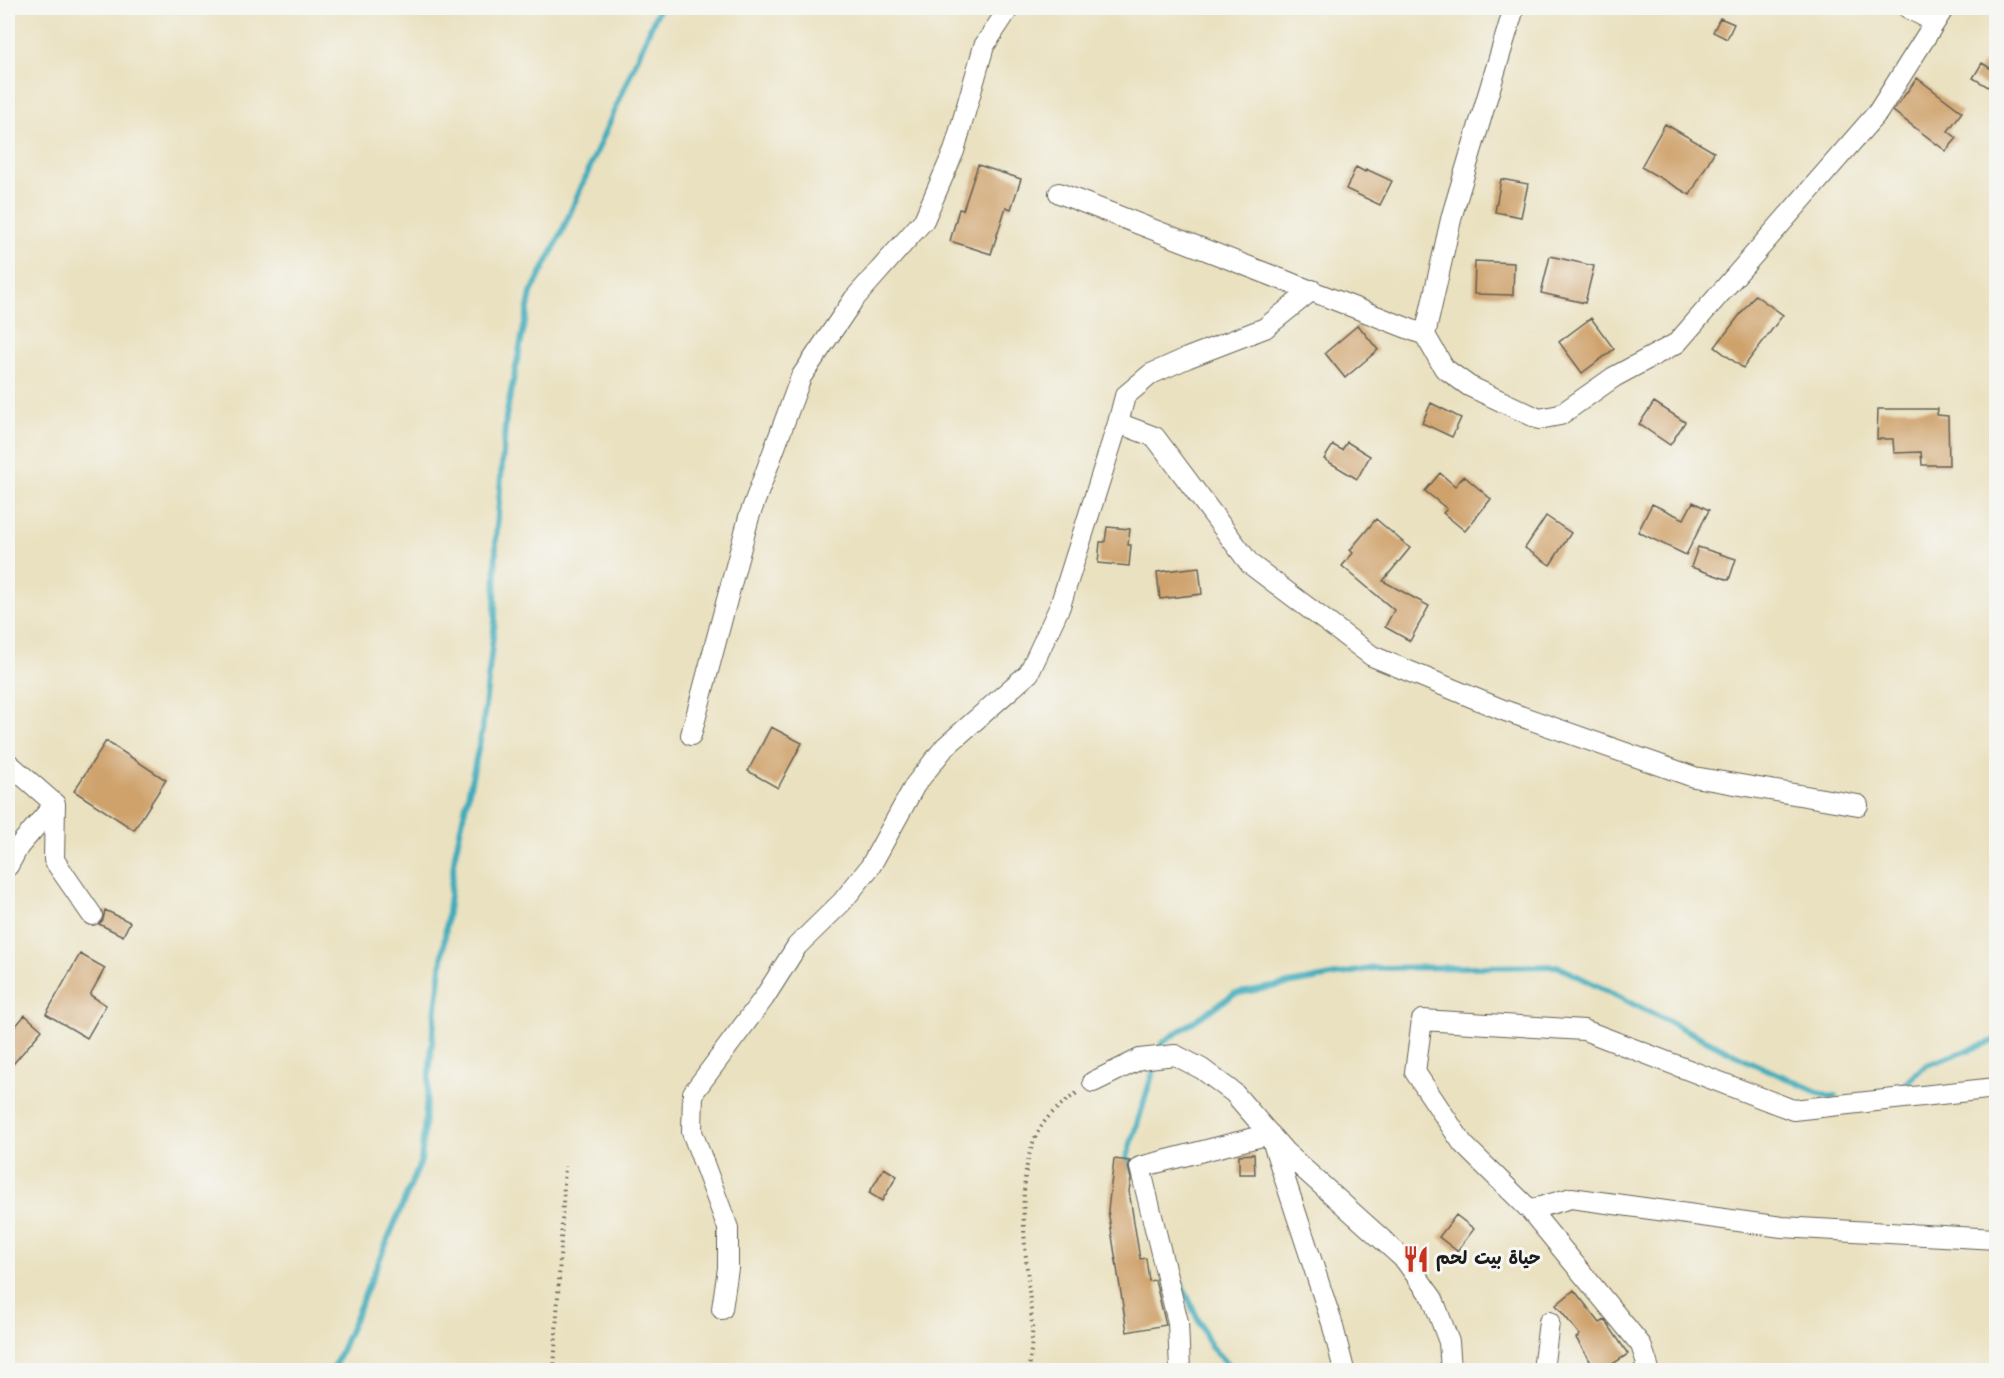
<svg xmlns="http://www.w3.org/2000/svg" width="2004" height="1378" viewBox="0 0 2004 1378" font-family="Kalam,'Playpen Sans Arabic',sans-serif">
  <rect width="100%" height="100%" fill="#f6f6f2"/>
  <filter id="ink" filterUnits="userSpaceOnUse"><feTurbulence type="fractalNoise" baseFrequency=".0167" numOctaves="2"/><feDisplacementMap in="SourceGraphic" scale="12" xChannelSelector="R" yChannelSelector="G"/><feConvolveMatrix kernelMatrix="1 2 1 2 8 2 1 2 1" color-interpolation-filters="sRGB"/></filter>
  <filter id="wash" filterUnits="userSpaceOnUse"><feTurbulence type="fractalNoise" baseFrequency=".008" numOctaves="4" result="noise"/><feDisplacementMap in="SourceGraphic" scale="24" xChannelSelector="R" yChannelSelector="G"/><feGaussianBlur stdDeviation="1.35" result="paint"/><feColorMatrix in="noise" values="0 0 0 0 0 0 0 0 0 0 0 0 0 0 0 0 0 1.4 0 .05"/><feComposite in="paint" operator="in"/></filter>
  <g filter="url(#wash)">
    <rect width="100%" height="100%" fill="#eae1c0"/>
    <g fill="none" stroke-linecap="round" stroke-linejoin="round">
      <!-- stream -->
      <path stroke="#3dacbb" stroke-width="6" d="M1896,1092h2l26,-26 72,-26
        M1133,1170l-6,-13 35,-114 72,-49 140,-26 183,-2 193,96 79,35 6,-1
        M1173,1266l38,81 22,23
        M333,1370l88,-209 12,-128 22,-179 27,-122 13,-112 1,-81 10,-123 25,-123 29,-57 99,-228"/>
    </g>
    <g id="blocks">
      <!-- building -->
      <path fill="#cfa26c" d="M1720,18l14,6 -7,15 -14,-7z
        M1982,63l14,9v5l-6,11 -17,-10z
        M1917,78l45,34 -14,19 9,7 -11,13 -53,-40z
        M1665,124l49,28 -24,43 -49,-28z
        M978,165l43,14 -10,30 -5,-2 -15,47 -41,-13 9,-32 4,1z
        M1356,167l9,5 1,-3 26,12 -12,24 -34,-16z
        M1501,179l27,5 -7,33 -26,-5z
        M1550,256l44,10 -9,37 -44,-10z
        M1475,261l39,2 -1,32 -39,-1z
        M1755,295l28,20 -40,53 -28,-21z
        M1591,318l23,31 -32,24 -23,-31z
        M1358,325l20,25 -33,28 -20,-25z
        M1654,402l31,20 -15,23 -31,-21z
        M1431,403l30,15 -9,19 -30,-14z
        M1878,409h60l-1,6 11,1 1,49h-27l-1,-13 -27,1 -1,-14h-16z
        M1347,442l23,14 -13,23 -33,-20 9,-14 9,5z
        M1440,473l15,13 9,-10 27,23 -26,32 -22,-18 4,-4 -22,-18z
        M1693,502l16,8 -23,45 -48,-23 14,-28 32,15z
        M1546,516l25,17 -21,32 -25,-17z
        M1376,519l34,29 -27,33 46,25 -19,35 -25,-14 9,-17 -52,-44 11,-13 -3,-3z
        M1107,527l23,2 -2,16h3l-2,21 -31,-3 2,-21h5z
        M1698,547l38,12 -7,21 -38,-13z
        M1199,567l3,27 -42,5 -3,-27z
        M771,727l31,16 -24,45 -30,-17z
        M106,741l60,39 -32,50 -60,-39z
        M105,910l25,12 -7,14 -24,-12 4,-4z
        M80,954l25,14 -15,27 16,10 -19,33 -41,-24z
        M25,1015l17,15 -34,40v-35z
        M1254,1154l1,20h-16v-19z
        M1114,1159l16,2 -2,3 3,15 -2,12 11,68 6,-1 3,23 6,-1 11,45 -39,7 -19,-122z
        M884,1168l13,8 -15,25 -13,-8z
        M1456,1215l18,14 -17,22 -18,-14z
        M1574,1290l26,33 5,-3 23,34 -26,17h-6l-20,-33 4,-3 -24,-30z"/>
    </g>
  </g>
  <g filter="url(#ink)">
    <use href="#blocks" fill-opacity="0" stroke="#646155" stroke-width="1.5"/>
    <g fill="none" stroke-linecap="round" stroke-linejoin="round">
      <defs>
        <path id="minor" d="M1514,8l-62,207 -27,120 19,33 25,18 70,33 21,-4 54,-38 63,-34 201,-231 66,-104
          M1908,8l27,14
          M1059,193l366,142
          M1118,423l37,14 95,127 122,92 131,54 191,67 164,28
          M691,735l58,-218 52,-140 53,-78 70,-79 30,-69 30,-105 25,-38
          M8,763l47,41 -36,42 -11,20
          M55,804l-1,56 38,55
          M1093,1082l47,-23 35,-4 27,14 32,24 51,59 120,108 28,39 16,43 2,28
          M1530,1210l41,-12 211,29 214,12
          M722,1309l6,-41v-40l-36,-96 1,-39 71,-95 33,-52 45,-44 28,-35 45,-82 30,-38 84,-74 31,-67 58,-183 7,-27 26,-22 36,-16 78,-30 47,-38
          M1180,1370l-2,-48 -38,-155 130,-33 62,189 12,47
          M1543,1370l6,-48
          M1644,1370l4,-4 -7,-21 -111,-135 -67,-66 -48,-72 7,-52 162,10 209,80 203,-22"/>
      </defs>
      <!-- minor casing -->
      <use href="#minor" stroke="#646155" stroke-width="22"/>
      <!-- path -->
      <path stroke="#646155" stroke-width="4" stroke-dasharray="1.5 4.5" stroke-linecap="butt" d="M317,1370l7,-9
        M554,1370l11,-204
        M1029,1370c1,-14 4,-30 3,-45 -3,-55 -21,-146 7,-195 10,-17 23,-26 39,-38"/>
      <!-- minor -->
      <use href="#minor" stroke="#fff" stroke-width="20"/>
    </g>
  </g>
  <!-- icons -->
  <defs>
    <symbol id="restaurant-bare" viewBox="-9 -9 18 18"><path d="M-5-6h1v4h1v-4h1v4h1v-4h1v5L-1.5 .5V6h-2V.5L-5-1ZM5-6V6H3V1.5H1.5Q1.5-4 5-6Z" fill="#c8321e" stroke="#f6f6f2" stroke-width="2.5" paint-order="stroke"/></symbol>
  </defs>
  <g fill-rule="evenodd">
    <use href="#restaurant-bare" x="1397" y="1240" width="38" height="38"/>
  </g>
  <g text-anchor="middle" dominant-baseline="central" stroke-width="6" stroke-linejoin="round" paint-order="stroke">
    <!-- poi labels -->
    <g font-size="18" font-weight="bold" fill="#1c1c1c" stroke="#f6f6f2" text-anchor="start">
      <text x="1436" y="1259">حياة بيت لحم</text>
    </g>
  </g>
  <!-- margin -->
  <rect width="2004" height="1378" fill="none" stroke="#f6f6f2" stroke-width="30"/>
</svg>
